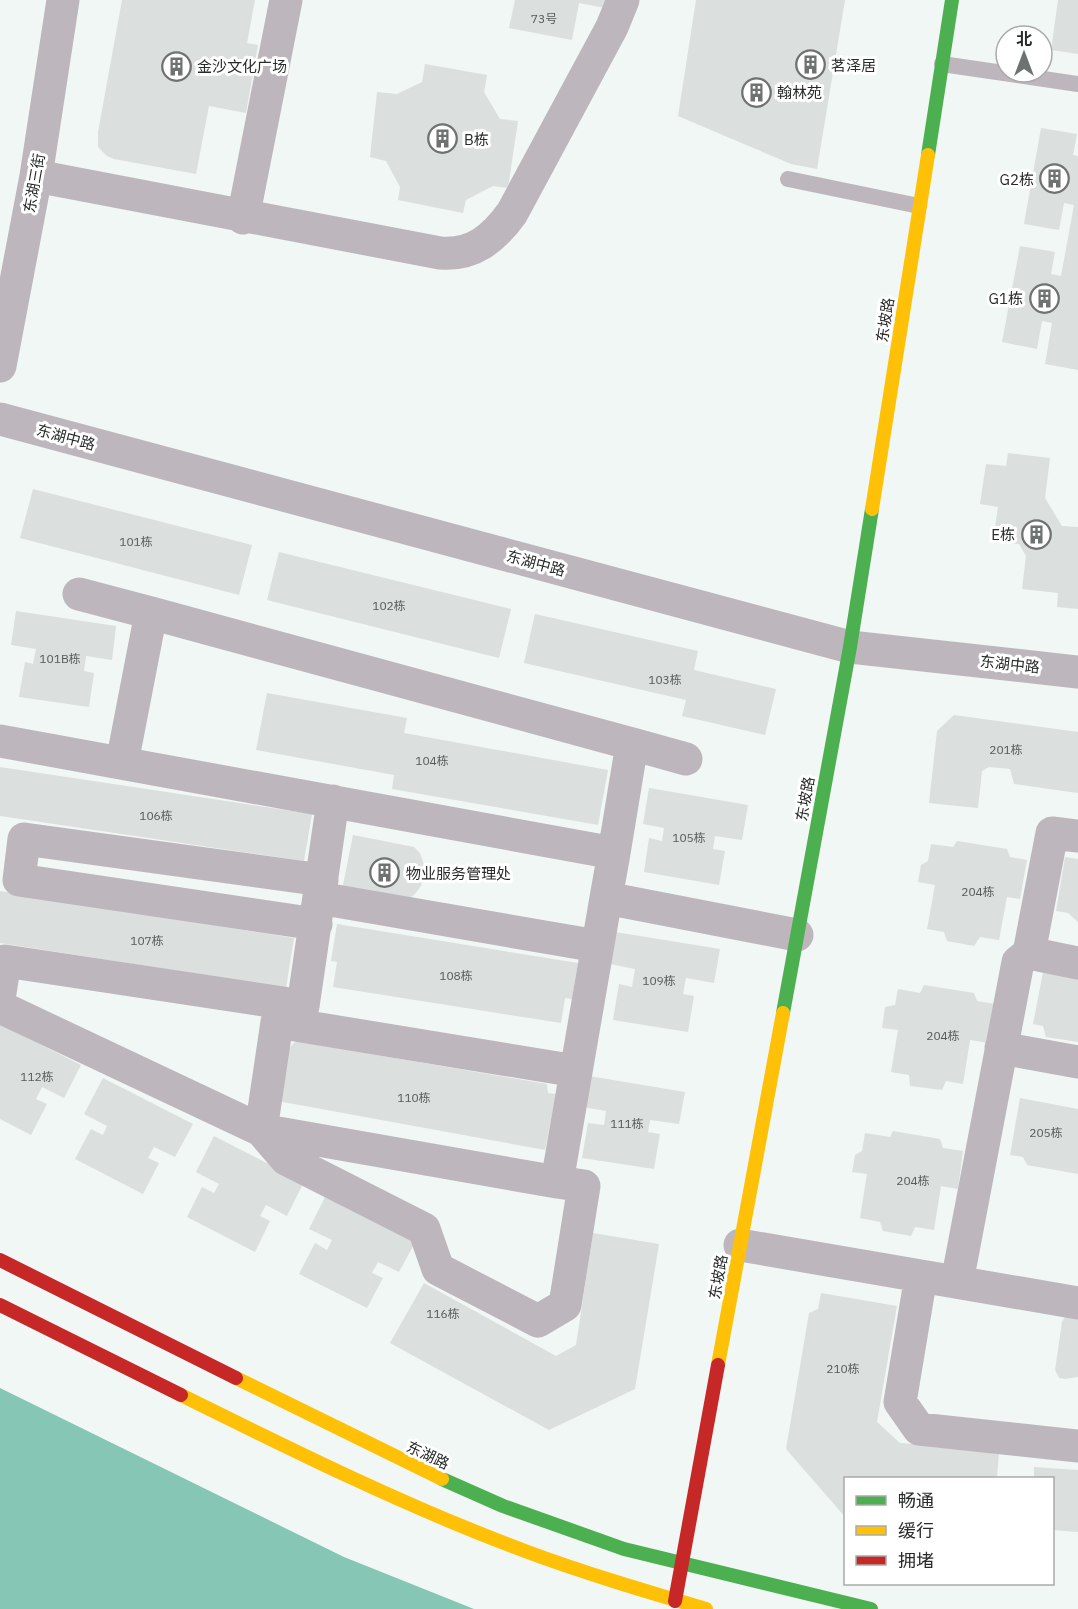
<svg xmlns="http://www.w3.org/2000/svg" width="1078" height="1609" viewBox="0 0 1078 1609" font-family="'IBM Plex Sans','Noto Sans SC',sans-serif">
  <rect width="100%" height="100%" fill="#f1f7f4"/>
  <!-- water -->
  <path fill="#86c6b4" d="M0,1388l344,169 130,52h-474z"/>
  <!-- building -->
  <path fill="#dbdfde" d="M122,0h133l-8,43 11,2 -12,68 -37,-7 -13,68 -82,-15 -7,-3 -9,-9v-15z
    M515,0h92l-2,8 -26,-5 -7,37 -63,-12z
    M696,0h149l-28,169 -26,-5 -113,-48z
    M1058,0h20v54l-27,-4z
    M425,64l62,11 -3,17 16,27 18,2 -10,67 -15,-2 -27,14 -3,13 -65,-13 2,-13 -14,-26 -16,-4 7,-65 20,2 25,-12z
    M1041,128l36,6 -4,21 5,1v214l-33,-6 7,-41 -10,-2 -5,28 -35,-7 18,-96 35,6 -4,22 10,2 6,-33 7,-38 -10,-2 -5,27 -35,-6z
    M1008,453l42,5 -5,40 17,28 16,1v82l-21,-2 1,-14 -36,-4 4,-33 -7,-12 -26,-3 5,-34 -18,-3 6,-40 20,2z
    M33,489l219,56 -13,50 -219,-57z
    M279,552l232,57 -12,49 -232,-58z
    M16,611l100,15 -4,34 -26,-4 -2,15 10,2 -5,34 -70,-10 6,-35 8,2 3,-15 -25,-4z
    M535,614l163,37 -4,19 82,19 -11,46 -83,-19 4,-16 -162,-37z
    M267,693l140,25 -3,15 204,37 -10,55 -206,-36 2,-14 -138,-25z
    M954,715l124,17v61l-64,-9 -4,-15 -21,-2 -7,4 -4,37 -49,-5 8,-72z
    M0,767l312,47 -8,47 -304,-45z
    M649,788l99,17 -6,35 -27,-4 -2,13 12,2 -6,34 -75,-13 5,-34 13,3 2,-13 -21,-4z
    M353,835l61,12 6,6 5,15 -4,18 -6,8 -6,5 -67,-9z
    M957,841l50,8 3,8 17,3 -7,39 -13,-2 -8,43 -19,-3 -6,9 -27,-5 -3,-9 -17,-3 8,-44 -17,-3 3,-17 7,-4 3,-17 22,3z
    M1065,857l13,2v63l-10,-9 -12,-2z
    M0,891l294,47 -8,50 -286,-45z
    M337,924l241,39 -6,36 -7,-1 -4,25 -228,-36 4,-25 -6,-1z
    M615,932l105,17 -6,34 -28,-5 -3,16 11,2 -6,36 -75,-12 6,-36 13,3 3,-18 -25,-5z
    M1043,972l35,6v64l-32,-5 -3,-11 -10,-2z
    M924,985l50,8 3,8 18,3 -6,39 -19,-3 -7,44 -17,-3 -4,9 -32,-4 -1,-11 -18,-3 7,-42 -16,-2 3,-21 10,-2 3,-16 22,4z
    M0,1024l81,41 -17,33 -22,-11 -6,12 11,5 -16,31 -31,-16z
    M296,1041l251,43 1,9 8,1 -11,56 -273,-50 10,-55 8,2z
    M589,1076l96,16 -6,32 -29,-4 -2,12 12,2 -6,35 -72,-11 6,-35 16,2 2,-14 -23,-4z
    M103,1078l90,46 -18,33 -21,-10 -6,11 11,5 -16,31 -68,-35 16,-30 12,6 4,-9 -23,-12z
    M1020,1098l58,11v65l-51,-9 -4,-8 -13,-2z
    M893,1131l47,8 3,9 20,3 -5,38 -17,-3 -7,44 -19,-3 -4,9 -28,-5 -3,-9 -20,-4 7,-44 -15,-2 3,-17 7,-4 3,-18 25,4z
    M214,1136l90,46 -17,34 -21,-11 -6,11 10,5 -15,31 -68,-35 15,-30 12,6 5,-9 -23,-12z
    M327,1193l90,46 -18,33 -21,-10 -6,11 11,5 -16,30 -68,-34 16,-31 12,7 5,-10 -23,-11z
    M593,1233l66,11 -24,145 -86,41 -159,-87 34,-60 132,73 20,-11z
    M821,1293l76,13 -20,116 23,21 99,8 -2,27h-151v40l-60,-69 23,-136 9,-4z
    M1067,1313l11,2v62l-13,2 -6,-1 -4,-8 7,-48z
    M1034,1467l44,3v62l-26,-2v-52h-18z"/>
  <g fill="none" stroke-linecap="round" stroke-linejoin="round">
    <!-- lane -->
    <path stroke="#bdb7bd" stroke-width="16" d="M942,64l136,20
      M788,179l131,27"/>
    <!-- street -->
    <path stroke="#bdb7bd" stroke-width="33" d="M36,176l404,77c33,3 54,-15 72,-40l100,-186 11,-27
      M243,218l43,-218
      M0,366l36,-190 27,-176
      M0,419l850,228 228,25
      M79,594l72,19
      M0,741l614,112 -8,45 191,37
      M632,744l54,15
      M122,763l29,-150 481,131 -18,109
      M333,801l-30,205 -26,16 -16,108 296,52
      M319,898l278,48
      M316,924l-297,-44 5,-41 298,41
      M1029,953l23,-120 26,3
      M0,993l5,-32 298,45
      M0,1007l261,123 25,29 138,70 14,40 100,52 27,-16 19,-119 -27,-4 49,-284
      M277,1022l299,49
      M1001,1048l77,14
      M740,1245l338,58
      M921,1276l-21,126 19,27 159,17
      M957,1282l61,-320 11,-9 49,10"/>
    <!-- fast -->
    <path stroke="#4caf50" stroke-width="14" d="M928,155l24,-155
      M783,1013l67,-366 22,-138
      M442,1479l61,27 121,43 247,60"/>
    <!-- slow -->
    <path stroke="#ffc107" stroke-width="14" d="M872,509l56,-354
      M718,1365l65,-352
      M236,1378l206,101
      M181,1395c113,56 226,112 344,156 59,22 120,40 181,58"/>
    <!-- jam -->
    <path stroke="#c62828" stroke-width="14" d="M0,1260l236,118
      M0,1305l181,90
      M675,1601l43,-236"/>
  </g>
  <!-- icons -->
  <defs>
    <symbol id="building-ring" viewBox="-11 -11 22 22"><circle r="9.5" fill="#fff" stroke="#6e7271" stroke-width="1.5"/><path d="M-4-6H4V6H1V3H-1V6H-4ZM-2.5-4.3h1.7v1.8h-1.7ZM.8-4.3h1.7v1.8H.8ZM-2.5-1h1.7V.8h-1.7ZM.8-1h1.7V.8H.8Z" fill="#6e7271"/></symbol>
  </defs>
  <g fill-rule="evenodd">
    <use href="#building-ring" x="794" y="48" width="33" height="33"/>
    <use href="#building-ring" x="160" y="50" width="33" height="33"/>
    <use href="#building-ring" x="740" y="76" width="33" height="33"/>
    <use href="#building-ring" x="426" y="122" width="33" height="33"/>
    <use href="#building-ring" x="1038" y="162" width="33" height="33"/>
    <use href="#building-ring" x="1028" y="282" width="33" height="33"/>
    <use href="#building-ring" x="1020" y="518" width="33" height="33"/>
    <use href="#building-ring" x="368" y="856" width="33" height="33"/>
  </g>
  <g text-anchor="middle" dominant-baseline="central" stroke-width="6" stroke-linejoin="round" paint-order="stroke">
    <!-- number labels -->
    <g font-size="12" fill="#565a59">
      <text x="544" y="18">73号</text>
      <text x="136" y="541">101栋</text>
      <text x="389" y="605">102栋</text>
      <text x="60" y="658">101B栋</text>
      <text x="665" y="679">103栋</text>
      <text x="1006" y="749">201栋</text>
      <text x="432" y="760">104栋</text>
      <text x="156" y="815">106栋</text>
      <text x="689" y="837">105栋</text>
      <text x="978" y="891">204栋</text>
      <text x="147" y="940">107栋</text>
      <text x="456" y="975">108栋</text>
      <text x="659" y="980">109栋</text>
      <text x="943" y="1035">204栋</text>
      <text x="37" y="1076">112栋</text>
      <text x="414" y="1097">110栋</text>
      <text x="627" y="1123">111栋</text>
      <text x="1046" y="1132">205栋</text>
      <text x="913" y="1180">204栋</text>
      <text x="443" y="1313">116栋</text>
      <text x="843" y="1368">210栋</text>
    </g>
    <!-- poi labels -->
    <g font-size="15" fill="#272b2a" stroke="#fff" text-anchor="start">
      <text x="831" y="65">茗泽居</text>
      <text x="197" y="66">金沙文化广场</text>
      <text x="777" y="92">翰林苑</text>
      <text x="464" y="139">B栋</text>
      <text x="1034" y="179" text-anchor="end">G2栋</text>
      <text x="1023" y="298" text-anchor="end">G1栋</text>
      <text x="1015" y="534" text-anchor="end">E栋</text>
      <text x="406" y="873">物业服务管理处</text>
    </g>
    <!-- street labels -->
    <g font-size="15" fill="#272b2a" stroke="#fff">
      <text transform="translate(34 183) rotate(-80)">东湖三街</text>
      <text transform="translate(885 320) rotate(-81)">东坡路</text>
      <text transform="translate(66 437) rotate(15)">东湖中路</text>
      <text transform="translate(536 563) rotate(15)">东湖中路</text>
      <text transform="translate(1010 664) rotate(6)">东湖中路</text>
      <text transform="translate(805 799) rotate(-80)">东坡路</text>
      <text transform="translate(718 1277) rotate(-80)">东坡路</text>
      <text transform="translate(428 1455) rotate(25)">东湖路</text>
    </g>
  </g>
  <!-- legend -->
  <rect x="844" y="1477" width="210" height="108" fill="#ffffff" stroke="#a9aaaa" stroke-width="1.5"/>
  <rect x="856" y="1496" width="30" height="9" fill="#4caf50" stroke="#a9aaaa" stroke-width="1.5"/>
  <text x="898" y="1507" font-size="18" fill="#272b2a">畅通</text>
  <rect x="856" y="1526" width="30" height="9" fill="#ffc107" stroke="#a9aaaa" stroke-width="1.5"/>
  <text x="898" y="1537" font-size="18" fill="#272b2a">缓行</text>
  <rect x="856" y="1556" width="30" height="9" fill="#c62828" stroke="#a9aaaa" stroke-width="1.5"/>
  <text x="898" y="1567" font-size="18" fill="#272b2a">拥堵</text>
  <!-- north arrow -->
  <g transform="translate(1024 54)"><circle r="28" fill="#ffffff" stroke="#a9aaaa" stroke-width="1.5"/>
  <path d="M0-4.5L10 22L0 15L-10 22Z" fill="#6e7271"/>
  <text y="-9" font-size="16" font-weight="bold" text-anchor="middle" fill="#272b2a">北</text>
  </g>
</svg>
